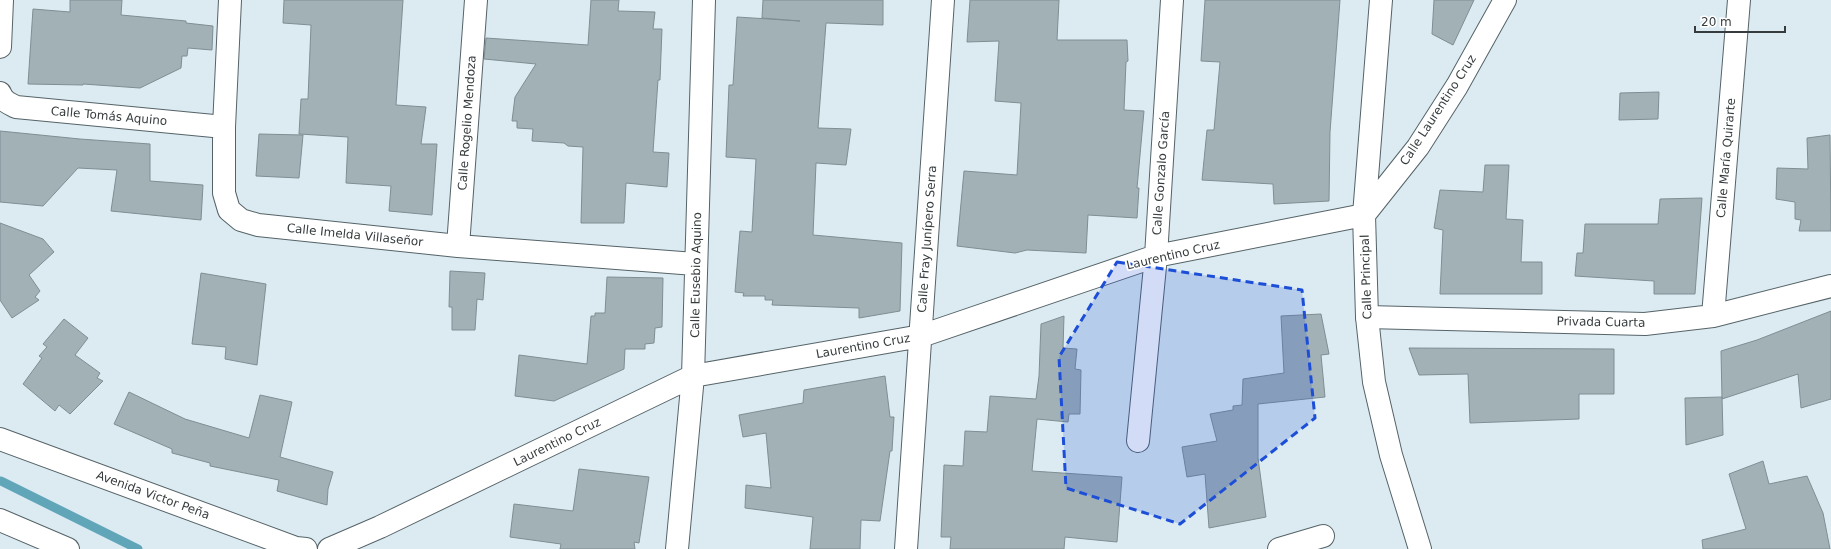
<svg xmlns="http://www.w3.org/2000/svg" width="1831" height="549" viewBox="0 0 1831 549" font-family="'DejaVu Sans',sans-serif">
  <rect width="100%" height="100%" fill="#dbebf1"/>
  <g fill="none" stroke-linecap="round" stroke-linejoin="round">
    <!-- stream -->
    <path stroke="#61a5b9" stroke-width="9" d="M1,481l137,68"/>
  </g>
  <!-- building -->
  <path fill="#a2b1b6" stroke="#7f8e93" d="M70,0h52l-1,15 65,6v2l27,3 -1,24 -24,-2 -1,8h-5l-1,12 -41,20 -57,-4v1l-55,-1 5,-75 37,3z
    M284,0h119l-7,105 30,2 -5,37h16l-5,71 -43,-4 2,-25 -45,-3 2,-46 -49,-3 2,-35h7l3,-74 -28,-2z
    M591,0h28l-1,11 37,1 -2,17h9l-2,51h-2l-5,72 16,1 -2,34 -41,-4 -2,40h-43l2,-76 -15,-1 -4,-3 -32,-2 1,-12 -16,-1v-7h-5l3,-24 21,-33 -52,-5 2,-21 102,7z
    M763,0h120v25l-57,-2 -8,105 33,1 -5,36 -30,-2 -3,72 89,8 -2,68 -41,7v-10l-87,-3 1,-5h-8v-4h-22l1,-3 -9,-1 5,-61 12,1 4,-73 -30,-2 3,-72h4l4,-68 63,4 -38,-3z
    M970,0h89l-2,40h70l1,21 -2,1 -2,48 20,1 -7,77h2l-2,30 -49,-3 -2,38 -59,-3 -12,3 -58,-7 7,-75 53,4 4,-72 -26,-2 4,-60 -32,1z
    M1205,0h135l-10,132 -1,69 -55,3 -1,-20 -71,-4 5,-50h7l6,-68 -19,-1z
    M1434,0h40l-21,45 -21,-11z
    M1659,92l-1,27 -39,1 1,-27z
    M0,131l80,8 70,5v37l53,4 -2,35 -90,-9 6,-41 -39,-2 -35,38 -43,-4z
    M259,134l44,1 -4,43 -43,-2z
    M1830,135l1,96h-32l2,-11 -6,-1v-17l-19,-3 1,-31 31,1 -1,-31z
    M1485,165h24l-3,54 17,1 -2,42h21v32h-102l3,-64 -9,-2 6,-38 43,2z
    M1702,198l-7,96h-41v-13l-79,-5 2,-23h6l2,-29h73l2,-25z
    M0,223l43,16 11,13 -25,23 11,16 -5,6 4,3 -27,18 -12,-18z
    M450,271l35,2 -2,27 -6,-1 -2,31h-23v-23h-3z
    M201,273l65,11 -9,81 -32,-6 1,-12 -34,-3z
    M607,277l56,1 -1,49 -7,1 -1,15 -9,1v5h-20l-1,20 -70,32 -39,-5 4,-41 68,9 4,-48h4v-3h10z
    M1831,311v88l-30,9 -3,-34 -76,25 -1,-48 36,-11z
    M1321,314l8,40 -8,1 4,42 -67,7v54l8,59 -57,11 -4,-54 -18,3 -5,-30 35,-6 -7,-27 23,-4v-4l9,-1 1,-26 41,-6 -3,-57z
    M1064,316l-1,32 14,1 -2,20 6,1 -1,44h-11l-1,8 -31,-3 -5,52 90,6 -5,65 -52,-5 -1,12h-114l1,-12h-10l3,-72 19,1 2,-35 22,1 3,-36 46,3 3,-23 2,-52z
    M64,319l24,19 -13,17 25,18 -3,5 6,3 -33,33 -11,-9 -4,6 -32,-27 19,-26 -3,-2 8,-9 -4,-3z
    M1409,348l205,1v45h-35v25l-109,4 -2,-49 -49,1z
    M885,376l5,41h4l-2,34h-2l-10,70 -19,-1 -1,29h-50l3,-32 -68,-9 1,-23 25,3 -5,-55 -23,4 -4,-22 64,-12 1,-13z
    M129,392l56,27 64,19 11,-43 32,7 -12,55 53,15 -5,17 -1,16 -50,-14 2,-11 -69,-14v-3l-38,-10v-4l-58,-25z
    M1722,397l1,38 -37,10 -1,-47z
    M1763,461l6,23 38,-8 16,37 7,36h-127l-1,-9 44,-11 -17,-55z
    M579,469l70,8 -10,66 -5,-1 1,7h-75l1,-5 -51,-7 4,-33 59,7z"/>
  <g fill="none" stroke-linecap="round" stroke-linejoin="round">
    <defs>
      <path id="minor" d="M230,0l-6,127v66l5,17 12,10 17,5 200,21 237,18
        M0,47l2,-47
        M0,93c3,8 8,10 16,14l208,20
        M458,246l18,-246
        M1713,316l26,-316
        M1367,317l278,7 68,-8 118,-30
        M0,439l296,109 10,1
        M1138,441l18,-185 16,-256
        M0,520l68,29
        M329,549l51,-22 313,-151 228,-40 235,-80 208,-41
        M677,549l16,-173 11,-376
        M906,549l37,-549
        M1279,549l44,-13"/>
      <path id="tertiary" d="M1381,0l-17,215 3,102 7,65 17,73 29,94
        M1364,215l54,-68 39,-61 48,-86"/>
    </defs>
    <!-- minor casing -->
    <use href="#minor" stroke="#556368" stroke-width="24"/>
    <!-- tertiary casing -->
    <use href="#tertiary" stroke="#556368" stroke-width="24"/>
    <!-- minor -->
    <use href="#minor" stroke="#fff" stroke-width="22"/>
    <!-- tertiary -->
    <use href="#tertiary" stroke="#fff" stroke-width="22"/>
  </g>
  <!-- marked area -->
  <path fill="#1d4ed8" fill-opacity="0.2" stroke="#1d4ed8" stroke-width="3" stroke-dasharray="8 5" stroke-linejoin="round" d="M1117,262l185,28 13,128 -135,106 -114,-36 -7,-131z"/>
  <g text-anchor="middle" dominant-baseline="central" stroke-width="3.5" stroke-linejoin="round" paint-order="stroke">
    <!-- street labels -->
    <g font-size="12" fill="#363c3e" stroke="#fff">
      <text transform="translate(1438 110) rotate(-57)">Calle Laurentino Cruz</text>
      <text transform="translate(109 116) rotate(5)">Calle Tomás Aquino</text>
      <text transform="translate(467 123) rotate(-86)">Calle Rogelio Mendoza</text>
      <text transform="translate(1726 158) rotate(-85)">Calle María Quirarte</text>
      <text transform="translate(1161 173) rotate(-86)">Calle Gonzalo García</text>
      <text transform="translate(355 235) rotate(6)">Calle Imelda Villaseñor</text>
      <text transform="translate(927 239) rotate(-86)">Calle Fray Junípero Serra</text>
      <text transform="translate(1173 255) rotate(-13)">Laurentino Cruz</text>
      <text transform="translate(696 275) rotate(-89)">Calle Eusebio Aquino</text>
      <text transform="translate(1366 277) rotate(-92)">Calle Principal</text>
      <text transform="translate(1601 322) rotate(1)">Privada Cuarta</text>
      <text transform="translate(863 346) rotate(-10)">Laurentino Cruz</text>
      <text transform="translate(557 442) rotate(-26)">Laurentino Cruz</text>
      <text transform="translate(153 495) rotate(20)">Avenida Victor Peña</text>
    </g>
  </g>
  <!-- scale -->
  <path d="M1695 26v6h90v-6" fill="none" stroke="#363c3e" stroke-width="2"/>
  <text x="1701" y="26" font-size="12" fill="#363c3e" stroke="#ffffff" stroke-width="3" paint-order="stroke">20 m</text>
</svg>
